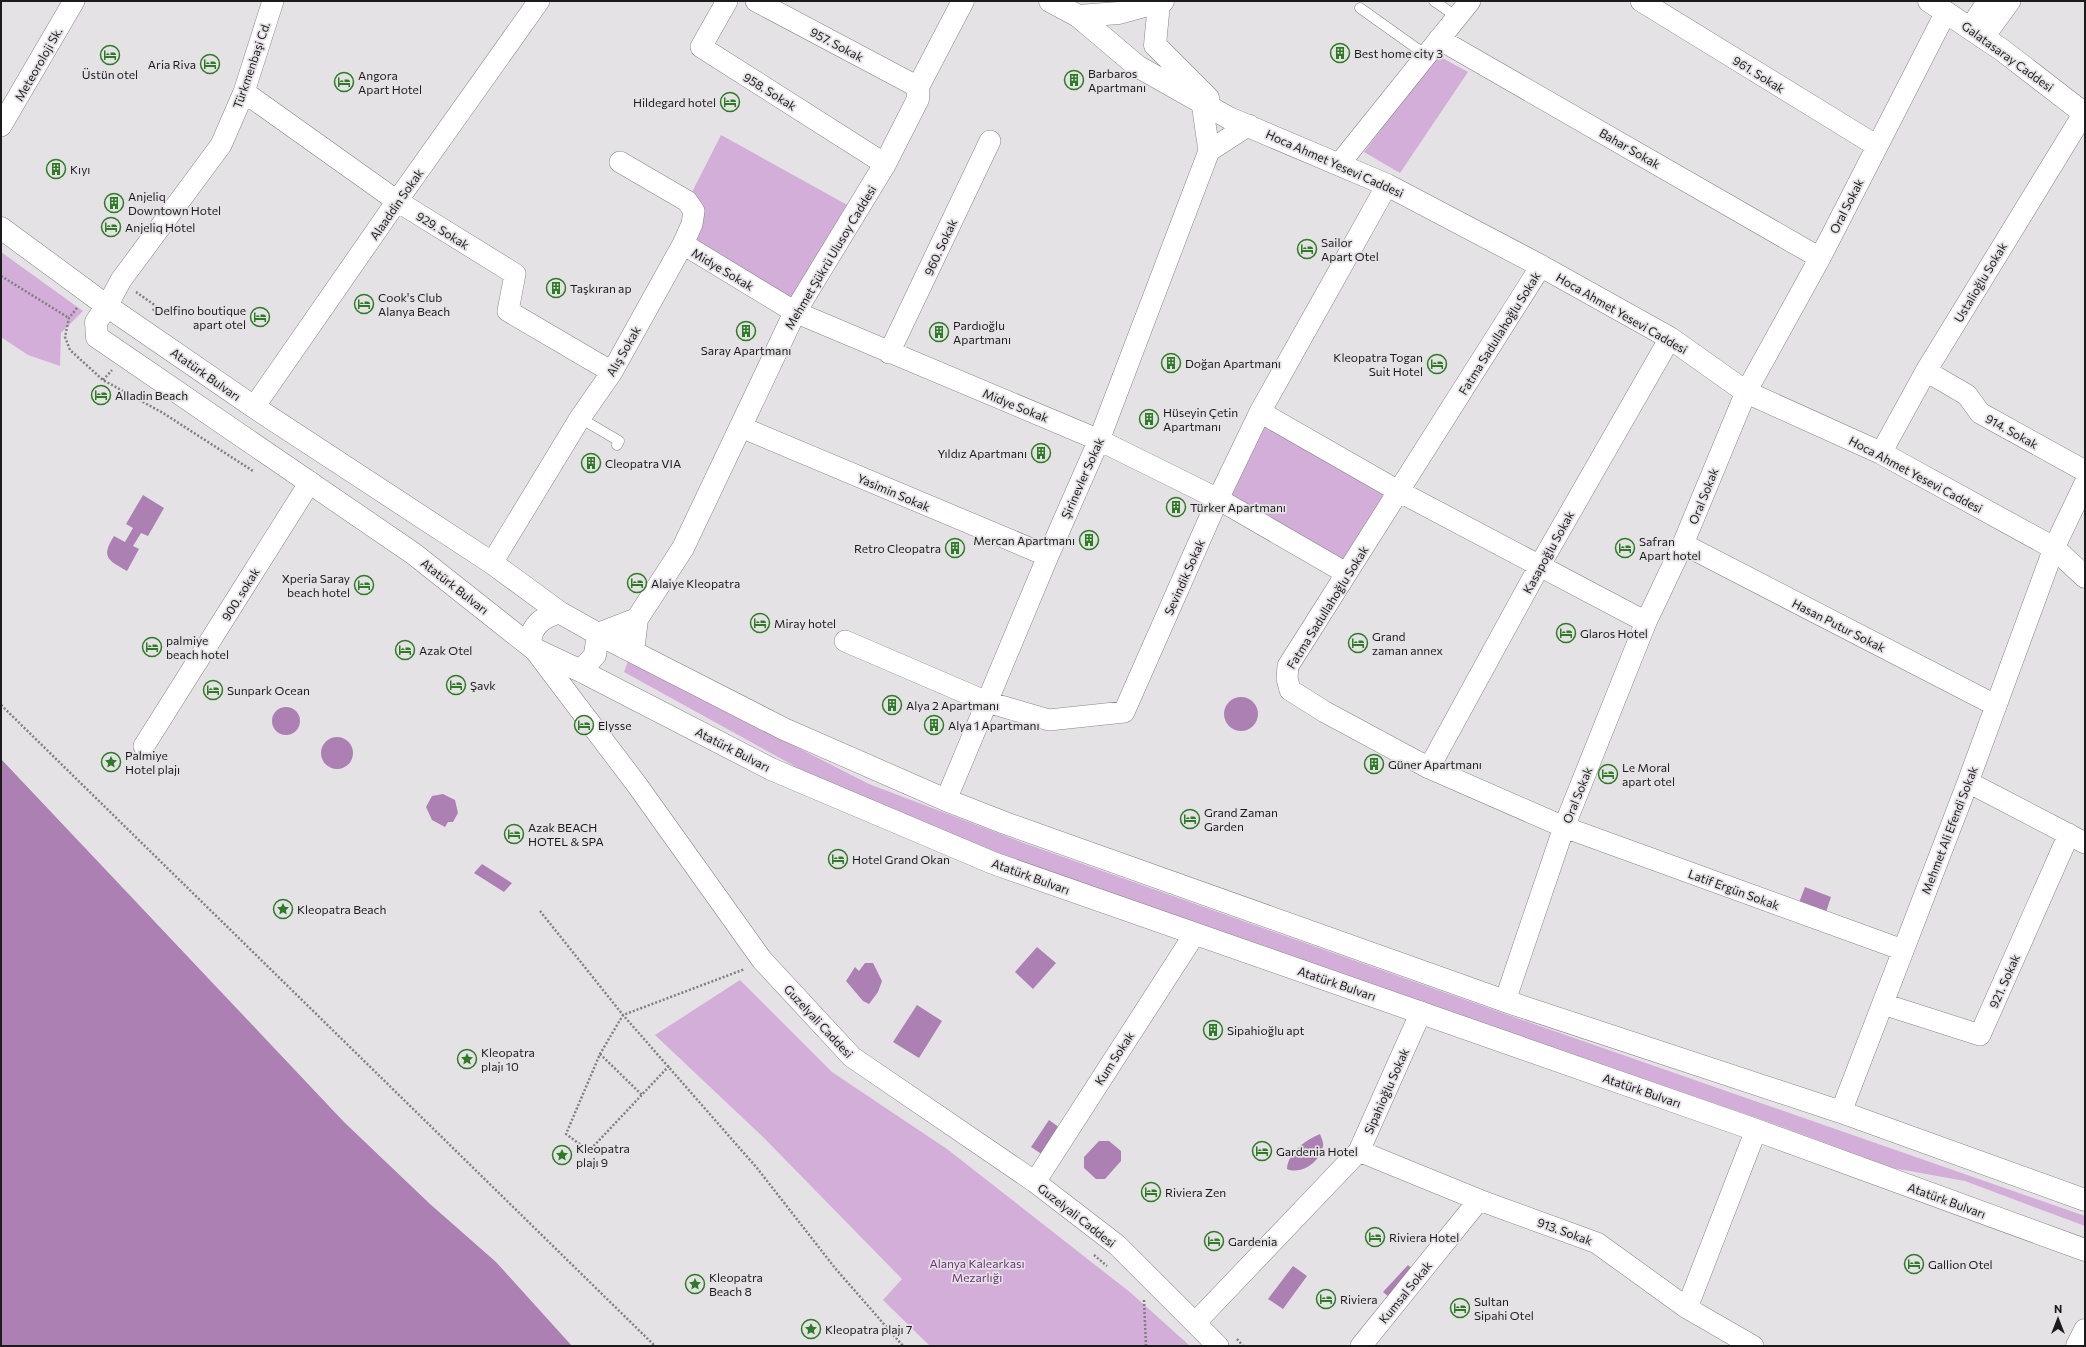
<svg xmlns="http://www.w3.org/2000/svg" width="2086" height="1347" viewBox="0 0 2086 1347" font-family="Commissioner,sans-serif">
  <rect width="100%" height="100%" fill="#e5e2e5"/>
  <!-- green -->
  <path fill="#d3aed9" d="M1437,55l31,17 -68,101 -36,-21z
    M721,135l130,72 -58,97 -107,-61 3,-45z
    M1,252l82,59 -22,22 -1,33 -32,-11 -27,-18z
    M1262,420l130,74 -46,73 -121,-70z
    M628,661l241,123 152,58 490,174 574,200v10l-120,-45 -72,-13 -116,-43 -810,-281 -169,-76 -174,-96z
    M740,980l92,92 115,77 184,144 59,53h-260l-47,-46 19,-21 -139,-142 -108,-102z"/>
  <!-- water -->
  <path fill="#ac80b3" d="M143,495l21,13 -16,28 -7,-3 -8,13 6,3 -12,22c-20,-11 -26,-14 -13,-35l11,6 8,-14 -7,-4z
    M1224 714a17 17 0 1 1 34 0a17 17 0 1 1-34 0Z
    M272 721a14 14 0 1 1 28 0a14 14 0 1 1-28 0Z
    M321 753a16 16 0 1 1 32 0a16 16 0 1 1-32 0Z
    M1,759l343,363 86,82 66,58 76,84h-571z
    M443,794l12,6 3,13 -5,9h-5l-3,5 -13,-7 -6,-13 6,-11z
    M482,864l30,19 -8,9 -30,-19z
    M1805,887l26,10 -7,21 -27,-10z
    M1037,947l19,16 -23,26 -18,-17z
    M865,963h8l9,18 -4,11 -9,12 -6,-3 -17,-20 9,-14 4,4z
    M917,1005l25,16 -23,37 -26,-16z
    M1049,1120l11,8 -17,27 -12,-8z
    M1320,1134c1,3 4,9 3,12 -3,16 -21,29 -36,23 1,-17 19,-29 33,-35z
    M1099,1141h10l12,10v10l-16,18h-9l-12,-11v-11z
    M1408,1265l11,10 -24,27 -12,-10z
    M1293,1266l14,10 -24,33 -15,-10z"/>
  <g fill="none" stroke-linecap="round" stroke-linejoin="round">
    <defs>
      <path id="service" d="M1434,1l23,16
        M1360,8l66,47
        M580,418l39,23 -2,4"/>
      <path id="minor" d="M727,1l-26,46 184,117
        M756,1l162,86
        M1641,1l236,145
        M1970,28l18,-27
        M1983,38l27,-37
        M1439,39l381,219
        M244,92l153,109 118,73 -7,37 104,61
        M1202,103l7,48
        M1,126l73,-125
        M1340,163l130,-162
        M683,244l112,68 304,128 119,59 128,74
        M1541,266l-253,400 -1,12 3,12 35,22 104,56 135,59 339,123
        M107,306l14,-26 100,-135 23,-53 29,-91
        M889,353l101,-212
        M1926,371l41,24 13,18 105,58
        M254,407l143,-206 142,-200
        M1260,412l140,80 246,130
        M741,427l307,129
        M1881,453l45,-82 158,-258
        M1683,544l312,161
        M492,563l88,-145 32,-46 71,-128 9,-20 2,-13 -7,-10 -67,-39
        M845,641l142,61 62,18 75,-8 94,-213 42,-87 127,-227
        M534,649l103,136 125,175 90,97 183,125 82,63 101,101
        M144,746l166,-264
        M1429,768l111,-203 130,-227
        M1968,782l117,61
        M946,800l102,-244 51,-116 110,-289 40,-26
        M1505,1001l59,-174 82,-205 37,-78 63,-152 74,-134 126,-246
        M1883,1004l97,31 89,-201
        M1841,1112l127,-330 86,-234 31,-65
        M1359,1151l120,49 118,43 90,65 66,38
        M1035,1182l159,-247
        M1687,1308l69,-178
        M1196,1322l163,-171 62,-139
        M1361,1346l118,-146"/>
      <path id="tertiary" d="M1929,1l73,49 83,64
        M1159,3l-4,42 53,53
        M1078,16l59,50 92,52 158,67 154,81 129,72 76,54 135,61 173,95 31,29
        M1,228l106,78 147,101 238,156 67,49 39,22 186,95 162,71 59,23 500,178 336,111 244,88
        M107,306l-11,16 1,15 317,217 120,95 47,22 190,98 222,94 763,267 329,120
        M534,649l-4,-8c3,-18 13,-23 29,-29
        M633,652l4,-33 46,-71 112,-236 90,-148 33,-65v-12l45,-86
        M581,671l14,-16 3,-21 39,-15
        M2077,1346l8,-16"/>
      <path id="secondary" d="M1050,1l28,15 41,-3 44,-12"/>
    </defs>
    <!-- service casing -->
    <use href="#service" stroke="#878588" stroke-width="11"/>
    <!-- minor casing -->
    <use href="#minor" stroke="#878588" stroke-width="22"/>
    <!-- tertiary casing -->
    <use href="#tertiary" stroke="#878588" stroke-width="23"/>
    <!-- secondary casing -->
    <use href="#secondary" stroke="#878588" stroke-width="23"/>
    <!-- path -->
    <path stroke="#817f81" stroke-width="2.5" stroke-dasharray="2 2" stroke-linecap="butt" d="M1,276l68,42
      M136,292l20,14 -4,6
      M77,308l-8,10 -4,19 5,13 33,30 60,33 90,58
      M103,380l9,-10
      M1,705l654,641
      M540,911l83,104 134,153 78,100 68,78
      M600,1054l42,41
      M669,1066l-80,85 -23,-17 34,-80 23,-39 122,-46
      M1094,1255l13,11
      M1144,1300l2,46
      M1237,1339l6,7"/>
    <!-- service -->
    <use href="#service" stroke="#fff" stroke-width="10"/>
    <!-- minor -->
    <use href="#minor" stroke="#fff" stroke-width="21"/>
    <!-- tertiary -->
    <use href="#tertiary" stroke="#fff" stroke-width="22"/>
    <!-- secondary -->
    <use href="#secondary" stroke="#fff" stroke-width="22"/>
  </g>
  <!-- icons -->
  <defs>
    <symbol id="building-ring" viewBox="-11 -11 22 22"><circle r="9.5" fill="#e5e2e5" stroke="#2d7b24" stroke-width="1.5"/><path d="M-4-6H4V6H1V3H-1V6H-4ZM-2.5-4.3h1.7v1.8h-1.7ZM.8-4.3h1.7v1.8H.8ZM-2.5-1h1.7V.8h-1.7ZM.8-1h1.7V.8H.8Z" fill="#2d7b24"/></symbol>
    <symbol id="hotel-ring" viewBox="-11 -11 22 22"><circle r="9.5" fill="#e5e2e5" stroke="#2d7b24" stroke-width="1.5"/><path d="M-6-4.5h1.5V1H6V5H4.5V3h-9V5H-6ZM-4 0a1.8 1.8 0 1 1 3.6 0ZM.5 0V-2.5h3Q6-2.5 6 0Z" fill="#2d7b24"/></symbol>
    <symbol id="sight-ring" viewBox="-11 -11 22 22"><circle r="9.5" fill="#e5e2e5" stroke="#2d7b24" stroke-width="1.5"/><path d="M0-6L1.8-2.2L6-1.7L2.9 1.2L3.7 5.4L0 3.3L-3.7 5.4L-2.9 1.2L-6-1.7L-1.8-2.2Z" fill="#2d7b24"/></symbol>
  </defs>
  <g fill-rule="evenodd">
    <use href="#building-ring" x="1329" y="42" width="22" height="22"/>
    <use href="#hotel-ring" x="99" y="44" width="22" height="22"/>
    <use href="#hotel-ring" x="199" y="53" width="22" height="22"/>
    <use href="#building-ring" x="1063" y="69" width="22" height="22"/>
    <use href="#hotel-ring" x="333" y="71" width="22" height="22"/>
    <use href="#hotel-ring" x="719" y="91" width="22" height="22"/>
    <use href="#building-ring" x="45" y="158" width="22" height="22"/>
    <use href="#building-ring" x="103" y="192" width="22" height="22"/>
    <use href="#hotel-ring" x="100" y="216" width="22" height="22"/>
    <use href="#hotel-ring" x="1296" y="238" width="22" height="22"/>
    <use href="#building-ring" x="545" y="277" width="22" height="22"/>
    <use href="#hotel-ring" x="353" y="293" width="22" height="22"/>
    <use href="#hotel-ring" x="249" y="306" width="22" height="22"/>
    <use href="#building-ring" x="735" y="320" width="22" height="22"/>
    <use href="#building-ring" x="928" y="321" width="22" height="22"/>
    <use href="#building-ring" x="1160" y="352" width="22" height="22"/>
    <use href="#hotel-ring" x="1426" y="353" width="22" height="22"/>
    <use href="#hotel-ring" x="90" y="384" width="22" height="22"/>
    <use href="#building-ring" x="1138" y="408" width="22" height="22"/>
    <use href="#building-ring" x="1030" y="442" width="22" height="22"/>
    <use href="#building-ring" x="580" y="452" width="22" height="22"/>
    <use href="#building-ring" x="1165" y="496" width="22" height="22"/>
    <use href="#building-ring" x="1078" y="529" width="22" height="22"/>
    <use href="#building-ring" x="944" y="537" width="22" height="22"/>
    <use href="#hotel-ring" x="1614" y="537" width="22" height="22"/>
    <use href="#hotel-ring" x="626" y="572" width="22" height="22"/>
    <use href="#hotel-ring" x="353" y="574" width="22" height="22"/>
    <use href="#hotel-ring" x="749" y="612" width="22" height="22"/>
    <use href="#hotel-ring" x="1555" y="622" width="22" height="22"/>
    <use href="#hotel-ring" x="1347" y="632" width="22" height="22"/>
    <use href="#hotel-ring" x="141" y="636" width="22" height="22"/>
    <use href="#hotel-ring" x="394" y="639" width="22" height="22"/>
    <use href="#hotel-ring" x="445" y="674" width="22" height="22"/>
    <use href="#hotel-ring" x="202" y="679" width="22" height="22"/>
    <use href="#building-ring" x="881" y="694" width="22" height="22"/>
    <use href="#hotel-ring" x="573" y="714" width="22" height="22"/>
    <use href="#building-ring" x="923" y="714" width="22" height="22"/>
    <use href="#sight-ring" x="100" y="751" width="22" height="22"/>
    <use href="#building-ring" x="1363" y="753" width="22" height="22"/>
    <use href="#hotel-ring" x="1597" y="763" width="22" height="22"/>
    <use href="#hotel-ring" x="1179" y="808" width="22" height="22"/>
    <use href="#hotel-ring" x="503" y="823" width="22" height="22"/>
    <use href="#hotel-ring" x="827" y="848" width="22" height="22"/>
    <use href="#sight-ring" x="272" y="898" width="22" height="22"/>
    <use href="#building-ring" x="1202" y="1019" width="22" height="22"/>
    <use href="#sight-ring" x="456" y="1048" width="22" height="22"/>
    <use href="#hotel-ring" x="1251" y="1140" width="22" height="22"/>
    <use href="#sight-ring" x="551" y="1144" width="22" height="22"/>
    <use href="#hotel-ring" x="1140" y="1181" width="22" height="22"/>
    <use href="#hotel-ring" x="1364" y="1226" width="22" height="22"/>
    <use href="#hotel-ring" x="1203" y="1230" width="22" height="22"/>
    <use href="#hotel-ring" x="1903" y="1253" width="22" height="22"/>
    <use href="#sight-ring" x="684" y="1273" width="22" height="22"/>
    <use href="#hotel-ring" x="1315" y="1288" width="22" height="22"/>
    <use href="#hotel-ring" x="1449" y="1297" width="22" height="22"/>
    <use href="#sight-ring" x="800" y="1318" width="22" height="22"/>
  </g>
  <g text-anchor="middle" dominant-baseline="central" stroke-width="3.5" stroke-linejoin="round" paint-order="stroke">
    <!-- street labels -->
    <g font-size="12" fill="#1c1b1c" stroke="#e5e2e5">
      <text transform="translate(837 44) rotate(28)">957. Sokak</text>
      <text transform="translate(2008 56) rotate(36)">Galatasaray Caddesi</text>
      <text transform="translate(38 64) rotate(-60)">Meteoroloji Sk.</text>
      <text transform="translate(251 65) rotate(-71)">Türkmenbaşi Cd.</text>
      <text transform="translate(1759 74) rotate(32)">961. Sokak</text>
      <text transform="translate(770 91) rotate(32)">958. Sokak</text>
      <text transform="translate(1630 148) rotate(30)">Bahar Sokak</text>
      <text transform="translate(1335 163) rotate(24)">Hoca Ahmet Yesevi Caddesi</text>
      <text transform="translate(396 204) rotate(-55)">Alaaddin Sokak</text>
      <text transform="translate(1846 206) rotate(-63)">Oral Sokak</text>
      <text transform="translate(443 230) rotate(32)">929. Sokak</text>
      <text transform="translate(940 247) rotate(-65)">960. Sokak</text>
      <text transform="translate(830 257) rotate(-59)">Mehmet Şükrü Ulusoy Caddesi</text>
      <text transform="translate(723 269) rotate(31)">Midye Sokak</text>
      <text transform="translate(1980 282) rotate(-59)">Ustalioğlu Sokak</text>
      <text transform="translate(1622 313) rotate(30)">Hoca Ahmet Yesevi Caddesi</text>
      <text transform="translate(1499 333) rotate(-58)">Fatma Sadullahoğlu Sokak</text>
      <text transform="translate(623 351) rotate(-60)">Alış Sokak</text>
      <text transform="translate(206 374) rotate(35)">Atatürk Bulvarı</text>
      <text transform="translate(1016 405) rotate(22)">Midye Sokak</text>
      <text transform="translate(2012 431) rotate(29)">914. Sokak</text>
      <text transform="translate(1916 474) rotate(28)">Hoca Ahmet Yesevi Caddesi</text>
      <text transform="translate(1082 478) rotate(-66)">Şirinevler Sokak</text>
      <text transform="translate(894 492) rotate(23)">Yasimin Sokak</text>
      <text transform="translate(1703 496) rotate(-68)">Oral Sokak</text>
      <text transform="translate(1548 552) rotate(-61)">Kasapoğlu Sokak</text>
      <text transform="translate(1184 577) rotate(-66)">Sevindik Sokak</text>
      <text transform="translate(455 586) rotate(38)">Atatürk Bulvarı</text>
      <text transform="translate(240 594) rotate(-58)">900. sokak</text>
      <text transform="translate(1327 607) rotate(-58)">Fatma Sadullahoğlu Sokak</text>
      <text transform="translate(1839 625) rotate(27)">Hasan Putur Sokak</text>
      <text transform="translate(733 749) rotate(27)">Atatürk Bulvarı</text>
      <text transform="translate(1577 795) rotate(-68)">Oral Sokak</text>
      <text transform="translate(1949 830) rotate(-69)">Mehmet Ali Efendi Sokak</text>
      <text transform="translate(1031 876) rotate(20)">Atatürk Bulvarı</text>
      <text transform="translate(1734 889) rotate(20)">Latif Ergün Sokak</text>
      <text transform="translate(2004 981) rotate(-66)">921. Sokak</text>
      <text transform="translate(1337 983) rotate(19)">Atatürk Bulvarı</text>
      <text transform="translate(819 1021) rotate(47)">Guzelyali Caddesi</text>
      <text transform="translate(1114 1058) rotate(-57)">Kum Sokak</text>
      <text transform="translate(1642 1090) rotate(19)">Atatürk Bulvarı</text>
      <text transform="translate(1386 1091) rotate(-66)">Sipahioğlu Sokak</text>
      <text transform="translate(1947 1200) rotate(20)">Atatürk Bulvarı</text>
      <text transform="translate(1077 1215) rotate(38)">Guzelyali Caddesi</text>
      <text transform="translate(1565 1231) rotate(20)">913. Sokak</text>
      <text transform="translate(1405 1292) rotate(-51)">Kumsal Sokak</text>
    </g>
    <!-- poi labels -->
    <g font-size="12" fill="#1c1b1c" stroke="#e5e2e5" text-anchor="start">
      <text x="1354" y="53">Best home city 3</text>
      <text x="196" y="64" text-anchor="end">Aria Riva</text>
      <text x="1088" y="73">Barbaros<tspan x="1088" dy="14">Apartmanı</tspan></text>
      <text x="110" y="74" text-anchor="middle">Üstün otel</text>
      <text x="358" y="75">Angora<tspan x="358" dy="14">Apart Hotel</tspan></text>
      <text x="716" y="102" text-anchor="end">Hildegard hotel</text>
      <text x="70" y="169">Kıyı</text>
      <text x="128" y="196">Anjeliq<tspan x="128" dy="14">Downtown Hotel</tspan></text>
      <text x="125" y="227">Anjeliq Hotel</text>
      <text x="1321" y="242">Sailor<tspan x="1321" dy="14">Apart Otel</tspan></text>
      <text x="570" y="288">Taşkıran ap</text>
      <text x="378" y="297">Cook's Club<tspan x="378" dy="14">Alanya Beach</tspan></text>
      <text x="246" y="310" text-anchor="end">Delfino boutique<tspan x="246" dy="14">apart otel</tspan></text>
      <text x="953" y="325">Pardıoğlu<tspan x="953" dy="14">Apartmanı</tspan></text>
      <text x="746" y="350" text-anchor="middle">Saray Apartmanı</text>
      <text x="1423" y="357" text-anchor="end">Kleopatra Togan<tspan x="1423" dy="14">Suit Hotel</tspan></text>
      <text x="1185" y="363">Doğan Apartmanı</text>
      <text x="115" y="395">Alladin Beach</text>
      <text x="1163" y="412">Hüseyin Çetin<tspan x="1163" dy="14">Apartmanı</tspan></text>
      <text x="1027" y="453" text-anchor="end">Yıldız Apartmanı</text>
      <text x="605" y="463">Cleopatra VIA</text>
      <text x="1190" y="507">Türker Apartmanı</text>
      <text x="1075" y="540" text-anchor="end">Mercan Apartmanı</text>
      <text x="1639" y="541">Safran<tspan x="1639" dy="14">Apart hotel</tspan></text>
      <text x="941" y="548" text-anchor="end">Retro Cleopatra</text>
      <text x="350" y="578" text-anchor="end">Xperia Saray<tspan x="350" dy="14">beach hotel</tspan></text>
      <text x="651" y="583">Alaiye Kleopatra</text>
      <text x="774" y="623">Miray hotel</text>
      <text x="1580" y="633">Glaros Hotel</text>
      <text x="1372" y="636">Grand<tspan x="1372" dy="14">zaman annex</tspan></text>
      <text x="166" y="640">palmiye<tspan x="166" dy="14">beach hotel</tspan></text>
      <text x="419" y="650">Azak Otel</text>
      <text x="470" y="685">Şavk</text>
      <text x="227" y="690">Sunpark Ocean</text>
      <text x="906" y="705">Alya 2 Apartmanı</text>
      <text x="598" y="725">Elysse</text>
      <text x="948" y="725">Alya 1 Apartmanı</text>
      <text x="125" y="755">Palmiye<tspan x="125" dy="14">Hotel plajı</tspan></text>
      <text x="1388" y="764">Güner Apartmanı</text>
      <text x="1622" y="767">Le Moral<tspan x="1622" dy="14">apart otel</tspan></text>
      <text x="1204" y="812">Grand Zaman<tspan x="1204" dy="14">Garden</tspan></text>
      <text x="528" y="827">Azak BEACH<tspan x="528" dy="14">HOTEL &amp; SPA</tspan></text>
      <text x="852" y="859">Hotel Grand Okan</text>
      <text x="297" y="909">Kleopatra Beach</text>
      <text x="1227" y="1030">Sipahioğlu apt</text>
      <text x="481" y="1052">Kleopatra<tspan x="481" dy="14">plajı 10</tspan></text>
      <text x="576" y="1148">Kleopatra<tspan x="576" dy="14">plajı 9</tspan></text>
      <text x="1276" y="1151">Gardenia Hotel</text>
      <text x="1165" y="1192">Riviera Zen</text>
      <text x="1389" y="1237">Riviera Hotel</text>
      <text x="1228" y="1241">Gardenia</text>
      <text x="1928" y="1264">Gallion Otel</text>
      <text x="709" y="1277">Kleopatra<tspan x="709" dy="14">Beach 8</tspan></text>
      <text x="1340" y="1299">Riviera</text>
      <text x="1474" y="1301">Sultan<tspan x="1474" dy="14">Sipahi Otel</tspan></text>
      <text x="825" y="1329">Kleopatra plajı 7</text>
    </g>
    <!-- park labels -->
    <g font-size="12" fill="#6c3676" stroke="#e5e2e5">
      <text x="977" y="1263">Alanya Kalearkası<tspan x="977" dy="14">Mezarlığı</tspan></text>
    </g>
  </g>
  <!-- border -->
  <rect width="2086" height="1347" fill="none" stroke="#1c1b1c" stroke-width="4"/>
  <!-- north arrow -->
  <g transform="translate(2058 1319)" stroke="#e5e2e5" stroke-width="3" paint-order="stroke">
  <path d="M0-3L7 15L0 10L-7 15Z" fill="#1c1b1c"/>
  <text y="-6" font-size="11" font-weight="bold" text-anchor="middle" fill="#1c1b1c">N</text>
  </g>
</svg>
